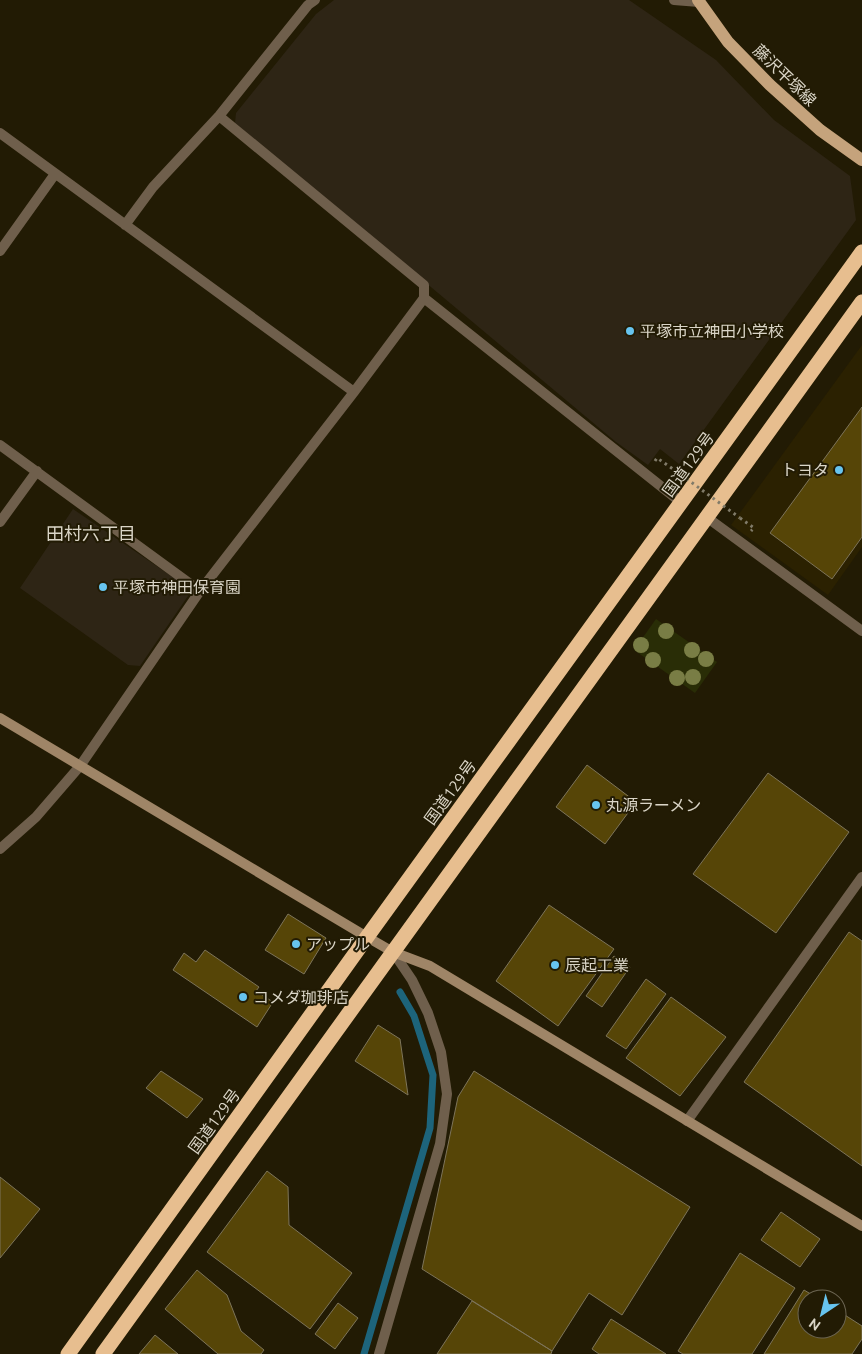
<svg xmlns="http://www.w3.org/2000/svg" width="862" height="1354" viewBox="0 0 862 1354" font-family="Ubuntu,'Noto Sans JP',sans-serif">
  <rect width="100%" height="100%" fill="#221b04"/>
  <!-- built -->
  <path fill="#2b2101" d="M862,345v202l-34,48 -97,-70z"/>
  <!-- education -->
  <path fill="#2e2515" d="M334,0h295l87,60 58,60 76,56 6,44 -177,244 -19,-15 -12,16 -32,-23 -381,-319 1,-10 80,-99z
    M73,509l113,77 2,10 -48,70 -12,-1 -108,-77z"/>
  <!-- green -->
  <path fill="#292d06" d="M656,619l61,43 -22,31 -61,-43z"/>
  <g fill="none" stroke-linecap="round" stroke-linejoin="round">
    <!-- stream -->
    <path stroke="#1d647b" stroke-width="7" d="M364,1354l66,-226 3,-53 -19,-59 -14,-24"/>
  </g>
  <!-- building -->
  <path fill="#564507" stroke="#7d745a" d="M862,407v130l-30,42 -62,-46z
    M587,765l49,37 -31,42 -49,-37z
    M768,773l81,59 -73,101 -83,-59z
    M549,905l65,44 -56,77 -62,-45z
    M288,914l38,24 -22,36 -39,-24z
    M849,932l13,9v225l-118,-84z
    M205,950l54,37 -3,4 17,11 -16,25 -84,-57 11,-17 12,9z
    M614,956l16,11 -28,40 -16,-11z
    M646,979l20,15 -40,55 -20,-13z
    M671,997l55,40 -46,59 -54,-38z
    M378,1025l22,14 8,56 -53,-34z
    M161,1071l42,28 -16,19 -41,-30z
    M474,1071l216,136 -68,108 -33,-22 -37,58 -130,-82 36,-172z
    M267,1171l21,16 1,38 63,48 -42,56 -103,-77z
    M0,1177l40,32 -40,49z
    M781,1212l39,27 -20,28 -39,-27z
    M740,1253l55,35 -43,66h-69l-5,-3z
    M197,1270l30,25 14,36 23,19 -3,4h-43l-53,-45z
    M804,1290l15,9h-12v30h30v-19l25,16v13l-10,15h-88z
    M472,1301l80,50 -1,3h-114z
    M338,1303l20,15 -23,31 -20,-15z
    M611,1319l55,35h-67l-7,-5z
    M155,1335l23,19h-39z"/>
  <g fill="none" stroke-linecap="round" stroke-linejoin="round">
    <!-- path -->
    <path stroke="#817b69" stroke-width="3" stroke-dasharray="2.5 4" stroke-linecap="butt" d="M655,461l2,-3 19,13
      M740,518l14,10 -3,3"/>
    <!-- street -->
    <path stroke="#6f5f4c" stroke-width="10" d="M674,0l25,2
      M219,116l205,169v13
      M0,133l354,259
      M125,225l28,-38 66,-71 89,-111 7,-5
      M0,251l55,-77
      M0,445l200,146
      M705,516l157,115
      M0,522l37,-51
      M0,849l36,-32 44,-51 120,-175 154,-199 70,-94 258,205
      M687,1121l175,-244
      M379,1354l61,-210 7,-50 -6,-42 -13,-39 -16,-33 -19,-28"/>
    <!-- secondary -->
    <path stroke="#9f8567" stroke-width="10" d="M0,718l367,219 26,15 37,14 432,260"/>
    <!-- primary -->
    <path stroke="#c5a37c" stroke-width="12" d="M698,0l30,42 42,43 50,45 42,30"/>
    <!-- highway -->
    <path stroke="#e7be8f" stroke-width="15" d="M68,1354l299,-417 495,-685
      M103,1354c253,-351 504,-703 759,-1052"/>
    <!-- path-bridge -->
    <path stroke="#817b69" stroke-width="3" stroke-dasharray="2.5 4" stroke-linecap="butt" d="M676,471l64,47"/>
  </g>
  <!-- trees -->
  <g fill="#797d45">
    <circle cx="666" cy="631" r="8"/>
    <circle cx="641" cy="645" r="8"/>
    <circle cx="692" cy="650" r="8"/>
    <circle cx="706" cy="659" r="8"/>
    <circle cx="653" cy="660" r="8"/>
    <circle cx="693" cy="677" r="8"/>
    <circle cx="677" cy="678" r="8"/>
  </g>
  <!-- markers -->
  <g fill="#67c4ef" stroke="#221b04" stroke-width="2">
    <circle cx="630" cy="331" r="5"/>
    <circle cx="839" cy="470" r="5"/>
    <circle cx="103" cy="587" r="5"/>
    <circle cx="596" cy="805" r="5"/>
    <circle cx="296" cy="944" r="5"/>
    <circle cx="555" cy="965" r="5"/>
    <circle cx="243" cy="997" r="5"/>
  </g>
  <g text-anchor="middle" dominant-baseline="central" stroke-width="4" stroke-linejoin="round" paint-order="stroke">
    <!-- street labels -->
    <g font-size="16" fill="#dad5c7" stroke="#221b04">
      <text transform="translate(785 75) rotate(44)">藤沢平塚線</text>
      <text transform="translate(688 464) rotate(-54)">国道129号</text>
      <text transform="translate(450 792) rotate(-54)">国道129号</text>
      <text transform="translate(214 1121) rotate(-54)">国道129号</text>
    </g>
    <!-- poi labels -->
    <g font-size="16" fill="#dad5c7" stroke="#221b04" text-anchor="start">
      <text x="640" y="331">平塚市立神田小学校</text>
      <text x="829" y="470" text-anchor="end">トヨタ</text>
      <text x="113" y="587">平塚市神田保育園</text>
      <text x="606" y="805">丸源ラーメン</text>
      <text x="306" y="944">アップル</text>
      <text x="565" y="965">辰起工業</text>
      <text x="253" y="997">コメダ珈琲店</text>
    </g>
    <!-- neighbourhood labels -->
    <g font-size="18" fill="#dad5c7" stroke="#221b04">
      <text x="91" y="533">田村六丁目</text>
    </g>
  </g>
  <!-- north arrow -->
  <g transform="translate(822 1314) rotate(215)"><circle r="24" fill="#221b04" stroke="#6c6552"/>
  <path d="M0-4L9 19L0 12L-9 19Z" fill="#67c4ef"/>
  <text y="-8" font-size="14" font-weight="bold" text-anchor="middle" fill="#dad5c7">N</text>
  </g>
</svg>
